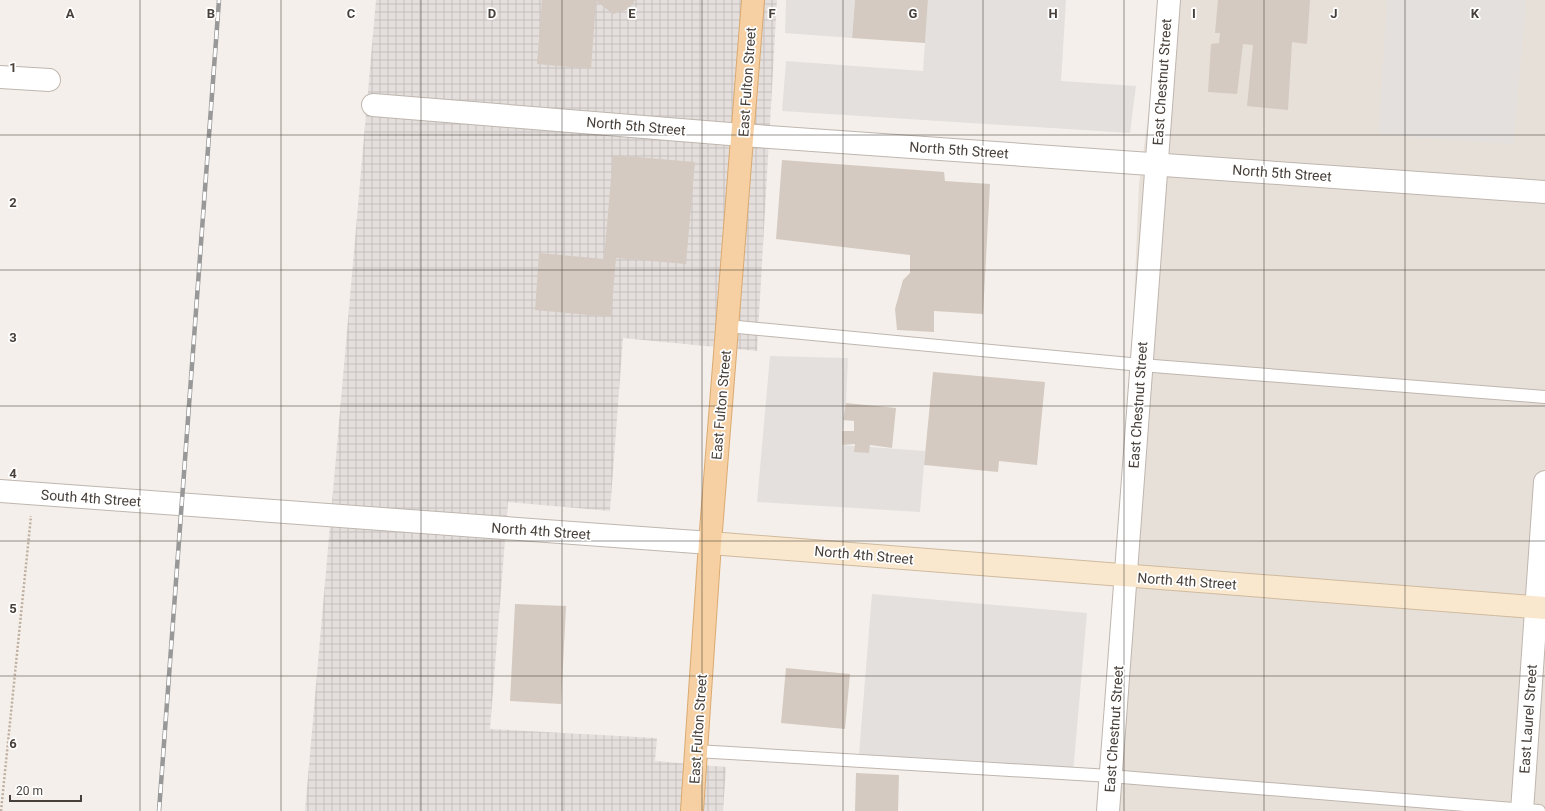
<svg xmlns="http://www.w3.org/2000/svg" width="1545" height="811" viewBox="0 0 1545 811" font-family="Roboto,sans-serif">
  <defs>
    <pattern id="industrial-grid" width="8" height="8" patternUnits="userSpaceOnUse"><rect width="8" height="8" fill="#e4dfdc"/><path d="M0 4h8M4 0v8" fill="none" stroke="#c5c0be"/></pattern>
  </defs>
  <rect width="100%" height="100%" fill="#f4efea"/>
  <!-- residential -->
  <path fill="#e7e0d9" d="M1164,0h381v811h-432l26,-627z"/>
  <!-- industrial -->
  <path fill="url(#industrial-grid)" d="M376,0h401l-20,351 -134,-13 -13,173 -102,-9 -18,227 167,9 -2,23 71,6 -3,44h-418z"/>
  <!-- parking -->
  <path fill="#e3e0de" d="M786,0h69l-3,38 -67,-5z
    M928,0h138l-5,81 75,5 -6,47 -348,-22 4,-50 137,10z
    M1387,0h139l-13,144 -134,-10z
    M770,356l78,2 -2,45 -4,42 83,6 -5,61 -163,-10z
    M872,594l215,19 -14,160 -214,-19z"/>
  <!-- building -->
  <path fill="#d4cac1" d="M542,0h93l-6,9 -16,5 -17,-13 -5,68 -54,-5z
    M855,0h73l-3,43 -73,-5z
    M1218,0h92l-3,44 -15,-2 -4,68 -41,-4 6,-61 -10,-1 -6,50 -29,-2 3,-48 8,-1 1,-10h-5z
    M613,155l82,7 -9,102 -70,-6 -5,59 -76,-7 4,-57 65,6z
    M782,160l162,12 1,9 45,3 -7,130 -49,-3v21l-37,-2 -2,-21 8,-29 7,-7v-18l-134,-16z
    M933,372l112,10 -8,83 -38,-4 -1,11 -74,-7z
    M846,403l50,5 -4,40 -22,-3 -1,8 -15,-1 1,-8 -13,1v-14h12v-10l-11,-1z
    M515,604l51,2 -5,98 -51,-3z
    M786,668l64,6 -5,55 -64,-6z
    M856,773l43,2 -1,36h-43z"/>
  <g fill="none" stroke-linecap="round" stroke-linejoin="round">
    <defs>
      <path id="service" d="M727,326l414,39 404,32
        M696,751l414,25 429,35"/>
      <path id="minor" d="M0,77l49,3
        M373,105l369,30 803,57
        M0,491l710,52
        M1108,811l61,-811
        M1522,811l23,-329"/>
      <path id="secondary" d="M710,543l835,65"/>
      <path id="primary" d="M692,811l18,-268 43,-543"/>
    </defs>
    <!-- service casing -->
    <use href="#service" stroke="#bfb6ae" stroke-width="14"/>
    <!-- minor casing -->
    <use href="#minor" stroke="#bfb6ae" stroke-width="24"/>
    <!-- secondary casing -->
    <use href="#secondary" stroke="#cfba9e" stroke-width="24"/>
    <!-- primary casing -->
    <use href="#primary" stroke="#daaa72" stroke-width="24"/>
    <!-- path -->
    <path stroke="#bfafa0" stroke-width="2.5" stroke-dasharray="2 2" stroke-linecap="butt" d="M1,811l30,-295"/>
    <!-- service -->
    <use href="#service" stroke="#fff" stroke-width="12"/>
    <!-- minor -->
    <use href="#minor" stroke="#fff" stroke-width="22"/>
    <!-- secondary -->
    <use href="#secondary" stroke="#fae8ce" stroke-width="22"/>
    <!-- primary -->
    <use href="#primary" stroke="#f6d0a2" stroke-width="22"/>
    <defs>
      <path id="rail" d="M159,811l60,-811"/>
    </defs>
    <!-- rail casing -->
    <use href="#rail" stroke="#989898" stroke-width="4.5"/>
    <!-- rail -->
    <use href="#rail" stroke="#fff" stroke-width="3" stroke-dasharray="9" stroke-linecap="butt"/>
  </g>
  <!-- grid -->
  <path fill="none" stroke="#473f39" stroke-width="1" stroke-opacity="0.55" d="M140,0v811M281,0v811M421,0v811M562,0v811M702,0v811M843,0v811M983,0v811M1124,0v811M1264,0v811M1405,0v811M0,135h1545M0,270h1545M0,406h1545M0,541h1545M0,676h1545"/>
  <g text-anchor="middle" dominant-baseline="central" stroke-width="3.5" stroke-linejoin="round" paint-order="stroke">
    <!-- street labels -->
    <g font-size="14" fill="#473f39" stroke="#fff">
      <text transform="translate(747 82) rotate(-86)">East Fulton Street</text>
      <text transform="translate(1162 82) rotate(-86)">East Chestnut Street</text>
      <text transform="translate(636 126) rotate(5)">North 5th Street</text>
      <text transform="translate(959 150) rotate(4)">North 5th Street</text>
      <text transform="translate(1282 173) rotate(4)">North 5th Street</text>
      <text transform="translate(721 405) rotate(-85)">East Fulton Street</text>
      <text transform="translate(1138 405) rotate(-86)">East Chestnut Street</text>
      <text transform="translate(91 498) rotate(4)">South 4th Street</text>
      <text transform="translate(541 531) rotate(4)">North 4th Street</text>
      <text transform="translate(864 555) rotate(5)">North 4th Street</text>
      <text transform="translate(1187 581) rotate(4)">North 4th Street</text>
      <text transform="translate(1528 719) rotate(-86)">East Laurel Street</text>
      <text transform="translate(698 729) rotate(-86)">East Fulton Street</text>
      <text transform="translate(1114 729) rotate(-86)">East Chestnut Street</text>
    </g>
  </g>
  <g font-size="13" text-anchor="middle" font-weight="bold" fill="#473f39" stroke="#fff" stroke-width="3.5" stroke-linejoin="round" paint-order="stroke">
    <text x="70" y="18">A</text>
    <text x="211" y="18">B</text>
    <text x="351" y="18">C</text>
    <text x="492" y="18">D</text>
    <text x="632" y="18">E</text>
    <text x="772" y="18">F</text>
    <text x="913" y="18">G</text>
    <text x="1053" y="18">H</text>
    <text x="1194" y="18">I</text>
    <text x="1334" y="18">J</text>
    <text x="1475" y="18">K</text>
    <text x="13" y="72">1</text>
    <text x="13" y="207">2</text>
    <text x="13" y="342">3</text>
    <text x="13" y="478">4</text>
    <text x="13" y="613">5</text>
    <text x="13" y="748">6</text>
  </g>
  <!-- scale -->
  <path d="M10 795v6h71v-6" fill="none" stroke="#473f39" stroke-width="2"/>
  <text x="16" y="795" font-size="12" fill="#473f39" stroke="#ffffff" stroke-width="3" paint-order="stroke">20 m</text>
</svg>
